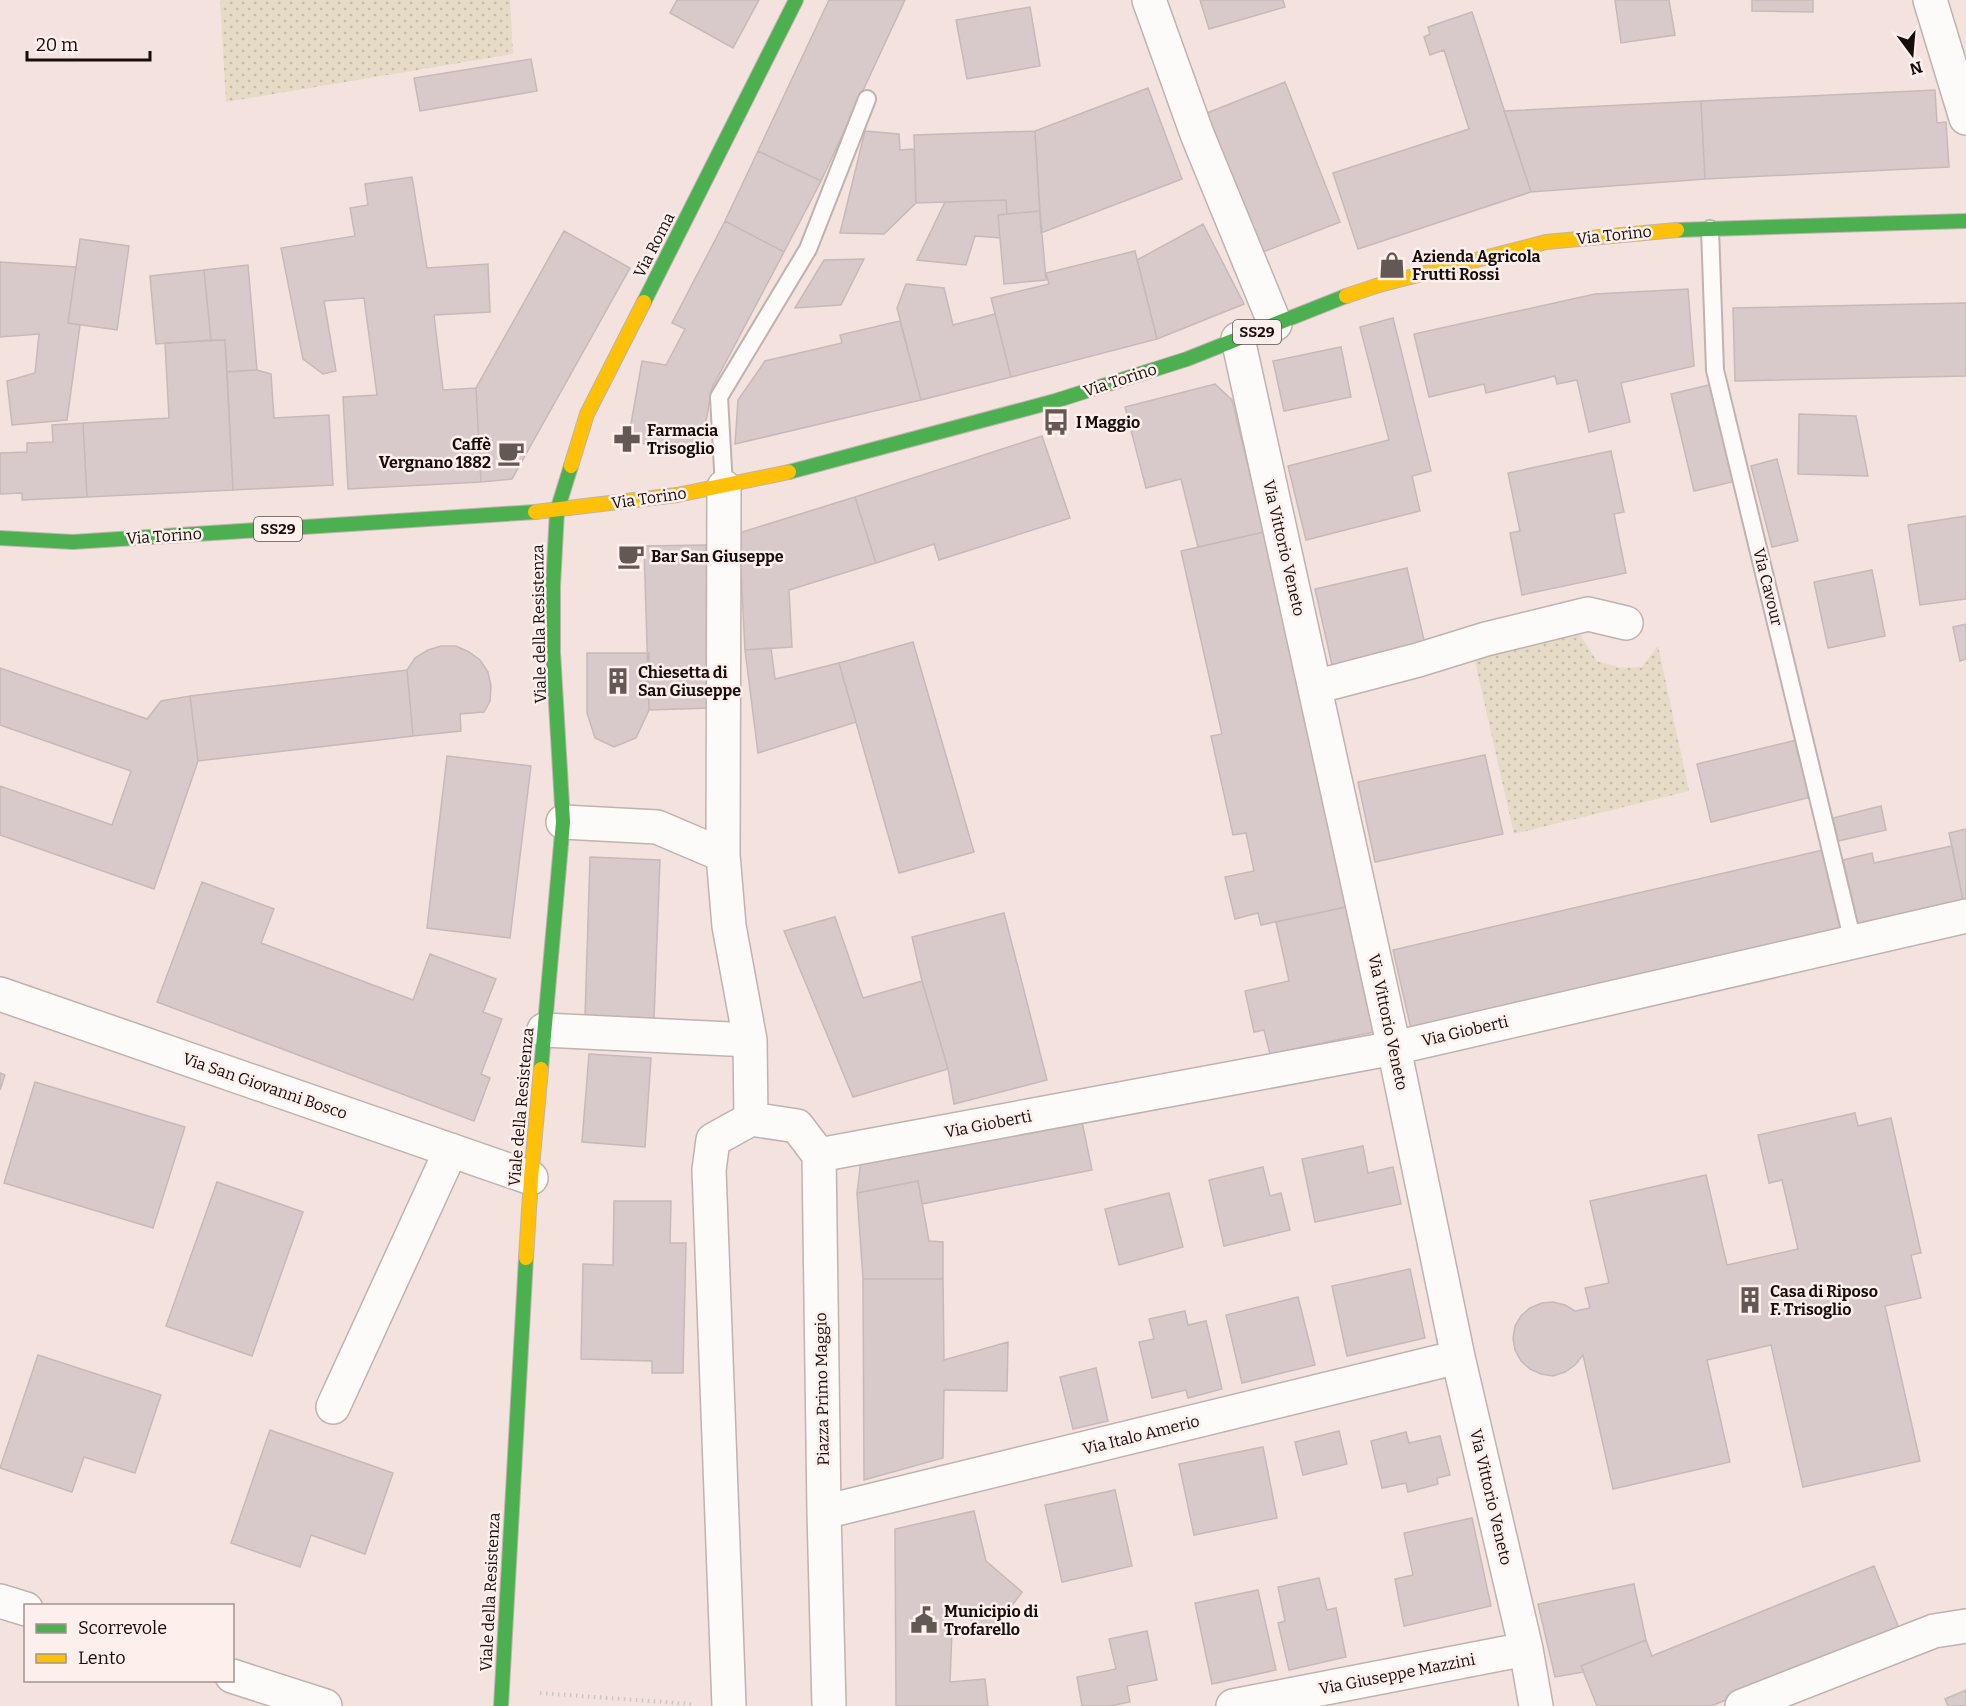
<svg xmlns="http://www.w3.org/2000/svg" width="1966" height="1706" viewBox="0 0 1966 1706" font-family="Bitter,serif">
  <defs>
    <pattern id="green-dots" width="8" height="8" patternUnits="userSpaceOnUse" patternTransform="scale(1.5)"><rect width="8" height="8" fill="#e6dbc6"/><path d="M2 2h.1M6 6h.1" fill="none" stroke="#c5bba9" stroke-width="1.8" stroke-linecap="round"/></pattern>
  </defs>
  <rect width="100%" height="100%" fill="#f4e2de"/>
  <!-- green -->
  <path fill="url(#green-dots)" d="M220,0h290l3,54 -287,48z
    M1579,633l18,28 25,7 20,-1 16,-21 31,145 -175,43 -40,-177z"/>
  <!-- building -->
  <path fill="#d8caca" stroke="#c7b9b9" stroke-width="1.5" d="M677,0h82l-26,48 -63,-35z
    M829,0h76l-84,181 -63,-30z
    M1200,0h83l2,7 -76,22z
    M1615,0h54l6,35 -54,8z
    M1752,0h61v12l-61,-1z
    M1030,7l10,59 -73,13 -11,-59z
    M1472,12l59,180 -173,57 -25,-76 136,-44 -25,-79 -14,5 -6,-18 6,-3 -2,-7z
    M531,59l6,32 -117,20 -6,-33z
    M1285,82l55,140 -82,32 -56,-139z
    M1148,88l34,91 -141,54 -6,-102z
    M1935,90l2,33 9,-1 3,45 -244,12 -4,-78z
    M1701,101l4,78 -174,13 -27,-81z
    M865,131l34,3 1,16 14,-1 2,54 -32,31 -44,-1z
    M1035,131l5,80 -33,3 -1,-14 -90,3 -2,-68z
    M758,151l63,30 -37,71 -59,-31z
    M412,177l15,91 61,-4 2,48 -56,3 9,75 33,-2 5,94 -133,7 -5,-92 34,-2 -13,-97 -40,3 12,70 -13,3 -20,-15 -22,-111 74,-12 -5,-28 18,-3 -3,-21z
    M1006,200l1,14 -9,1 2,23 -25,-2 -9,29 -49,-5 28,-58z
    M1040,211l6,69 -42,4 -6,-69z
    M725,221l59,31 -72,136 -12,66 -72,-13 14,-80 24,4 19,-36 -13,-6z
    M1203,224l41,80 -87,35 -20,-79z
    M564,231l66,37 -118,211 -31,3 -5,-94z
    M80,239l49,7 -12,84 -49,-7z
    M1135,251l22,88 -146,38 -20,-79 58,-14 -3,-11z
    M864,259l-23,46 -46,3 29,-48z
    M0,262l76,5 -8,56 12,2 -13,95 -55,5 -5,-44 28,-8 4,-39 -39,3z
    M248,265l9,105 -30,2 -2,-32h-14l-7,-70z
    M204,270l7,70 -55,4 -6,-68z
    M906,284l38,4 9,37 42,-11 16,63 -90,23 -24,-92z
    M1688,289l6,77 -73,17 9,39 -41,10 -12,-52 -20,4 -2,-8 -69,17 -2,-9 -55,13 -15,-63 181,-40z
    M1966,303v73l-231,5 -2,-73z
    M1393,318l38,153 -19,5 8,35 -114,29 -18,-74 101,-26 -29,-113z
    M900,321l21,79 -186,44 3,-44 27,-39 77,-18 -2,-8z
    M225,340l8,150 -146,7 -4,-74 86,-5 -4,-75z
    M1341,347l10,50 -67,14 -11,-50z
    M257,370l14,4 3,44 55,-3 4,70 -100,5 -6,-118z
    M1215,384l17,16 32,132 -66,15 -17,-68 -35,9 -21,-81z
    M1713,384l23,97 -42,10 -23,-97z
    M1799,414l57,2 12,60 -70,-2z
    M83,423l4,74 -65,3v-7l-22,1v-41l27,-1v-9l26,-1 -1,-17z
    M1042,436l28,82 -131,42 -5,-16 -58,19 -21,-66z
    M1611,451l13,61 -10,2 12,59 -104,22 -12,-62 10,-2 -12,-58z
    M1777,459l21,82 -26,6 -21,-81z
    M855,497l21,66 -87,27 3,57 -47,3 -6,-117z
    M1966,516v83l-46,6 -12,-80z
    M1264,532l82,375 -85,18 -3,-12 -23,6 -10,-42 29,-6 -8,-38 -13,2 -22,-99 11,-2 -41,-183z
    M706,545l4,163 -61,2 -5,-164z
    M1407,568l18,76 -93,21 -17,-76z
    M1872,570l13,66 -57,12 -14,-66z
    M1966,624v35l-6,2 -7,-34z
    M913,642l61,210 -75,21 -60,-210z
    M441,646h15l13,6 11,8 8,12 3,14 -1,15 -6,11 -24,2 1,17 -48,5 -6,-66 8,-12 13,-8z
    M771,648l4,31 64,-16 17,59 -98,31 -13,-103z
    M587,653h62v57l-13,28 -22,9 -19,-9 -8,-25z
    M0,668l147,51 14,-18 29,-5 8,65 -44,128 -154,-54v-49l112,39 19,-54 -131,-46z
    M407,670l6,66 -215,25 -8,-65z
    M1797,740l14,57 -100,25 -14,-58z
    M1485,755l18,79 -128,28 -17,-80z
    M447,756l84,10 -21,172 -83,-10z
    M1881,806l5,24 -48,11 -5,-23z
    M1966,829v75l-2,1 -15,-72z
    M1952,846l12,59 -106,22 -15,-67 29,-7 2,10z
    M1823,850l18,80 -430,99 -18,-79z
    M590,857l70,3 -6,159 -69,-2z
    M202,882l72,27 -13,34 152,57 17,-46 66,25 -13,33 19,7 -21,55 9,4 -16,43 -317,-119z
    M1346,907l28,125 -104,22 -6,-24 -10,2 -9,-41 44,-10 -13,-59z
    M1004,913l43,167 -93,24 -6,-35 -26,-88 -10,-44z
    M835,917l28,81 59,-17 26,88 -95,28 -69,-166z
    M589,1054l62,4 -6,89 -63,-5z
    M0,1073l5,2 -5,15z
    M35,1082l150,45 -32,101 -149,-45z
    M1855,1113l3,13 33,-8 30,135 -10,2 10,43 -36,8 35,155 -117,26 -32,-142 -64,15 23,102 -117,27 -30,-134 -8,10 -10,7 -12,4 -12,-2 -11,-5 -9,-8 -6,-11 -2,-12 2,-12 6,-10 9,-8 12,-5 11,-1 12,3 10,6 15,-3 -5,-20 24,-5 -19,-82 116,-26 21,90 71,-16 -16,-69 -13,3 -11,-48z
    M1081,1117l11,53 -170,34 -4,-23 -61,12 4,-33z
    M1363,1146l5,27 25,-6 8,37 -86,18 -13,-63z
    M1263,1167l7,29 11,-3 9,37 -66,16 -15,-66z
    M918,1181l11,60 14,1v37h-80l-6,-86z
    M217,1182l86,30 -51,144 -86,-30z
    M1169,1193l14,54 -64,18 -14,-56z
    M614,1201h57l-1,42h16l-3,130h-31v-12l-71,-2 2,-95 30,1z
    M1410,1269l15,69 -78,18 -15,-70z
    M863,1279h80l1,81 64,-18 -1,49 -63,-1 -1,68 -79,22z
    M1298,1297l17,68 -73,18 -16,-68z
    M1185,1311l3,14 18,-4 16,68 -34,9 -2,-8 -34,8 -13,-56 15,-3 -5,-20z
    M38,1355l123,40 -26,78 -51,-16 -12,35 -72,-24z
    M1096,1368l12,53 -35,8 -13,-52z
    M270,1430l123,43 -28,81 -54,-19 -11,32 -69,-24z
    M1339,1431l8,33 -44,11 -8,-33z
    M1406,1432l3,11 31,-7 10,39 -13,3 1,6 -30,8 -2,-9 -24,5 -11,-47z
    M1263,1447l14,71 -83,17 -15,-71z
    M1115,1490l17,76 -70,16 -17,-77z
    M974,1511l12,50 36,31 -32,43 -37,-29 -3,76 35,-3 3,27h-92l-1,-177z
    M1472,1518l19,88 -87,20 -9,-47 18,-4 -9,-42z
    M1874,1566l26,65 -189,75h-114l-16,-40 65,-26 6,16z
    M1319,1578l8,32 9,-2 10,49 -57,13 -11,-47 7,-2 -7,-34z
    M1634,1584l12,56 -65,26 3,6 -29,5 -17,-73z
    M1258,1590l18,80 -64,14 -17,-81z
    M1147,1631l10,49 -30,6 3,16 -20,4h-28l-5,-29 39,-8 -7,-30z
    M1966,1690v16h-18l-3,-7z"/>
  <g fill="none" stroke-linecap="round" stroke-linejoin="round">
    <defs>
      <path id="lane" d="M1710,229l5,141 138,572
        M724,487l-5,-90 89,-148 59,-150"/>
      <path id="street" d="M1149,0l48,134 78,190
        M1930,0l36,118
        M1238,339l156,709 64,309 68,292 10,57
        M1315,687l103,-27 68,-21 102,-25 38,9
        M563,822l94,5 66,28 6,71 21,114 1,79
        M723,855l1,-368
        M0,994l531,184
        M544,1030l206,10
        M819,1155l575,-107 572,-132
        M333,1407l118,-257
        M824,1512l634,-155
        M0,1601l26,8
        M232,1676l93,30
        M729,1706l-20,-536 4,-30 38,-21 46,7 22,29 5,357 5,194
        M1233,1706l293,-57
        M1742,1706l192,-75 32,-5"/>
      <path id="fast" d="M1677,230l289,-9
        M644,302l152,-302
        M789,472l266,-71 132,-42 159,-63
        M0,538l73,4 462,-30
        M541,1069l22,-247 -10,-170v-66l4,-75 14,-45
        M501,1706l25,-448"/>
      <path id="slow" d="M1346,296l33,-11 167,-43 131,-12
        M571,466l16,-52 57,-112
        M535,512l142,-17 112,-23
        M526,1258l5,-80 10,-109"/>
    </defs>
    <!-- lane casing -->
    <use href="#lane" stroke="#bfb2af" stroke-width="20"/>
    <!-- street casing -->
    <use href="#street" stroke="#bfb2af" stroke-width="36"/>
    <!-- fast casing -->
    <use href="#fast" stroke="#bfb2af" stroke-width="16"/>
    <!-- slow casing -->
    <use href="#slow" stroke="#bfb2af" stroke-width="16"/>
    <!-- path -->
    <path stroke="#cbc6c4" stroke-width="4" stroke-dasharray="1.5 4.5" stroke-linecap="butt" d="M540,1693l151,11"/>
    <!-- lane -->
    <use href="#lane" stroke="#fdfbfa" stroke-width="16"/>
    <!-- street -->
    <use href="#street" stroke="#fdfbfa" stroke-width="33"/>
    <!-- fast -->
    <use href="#fast" stroke="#4caf50" stroke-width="14"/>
    <!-- slow -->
    <use href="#slow" stroke="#ffc107" stroke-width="14"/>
  </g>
  <!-- icons -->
  <defs>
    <symbol id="shop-bare" viewBox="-9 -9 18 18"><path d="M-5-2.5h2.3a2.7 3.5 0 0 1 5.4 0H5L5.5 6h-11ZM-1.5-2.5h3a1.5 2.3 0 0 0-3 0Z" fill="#645854" stroke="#fcefec" stroke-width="2.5" paint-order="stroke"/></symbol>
    <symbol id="bus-bare" viewBox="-9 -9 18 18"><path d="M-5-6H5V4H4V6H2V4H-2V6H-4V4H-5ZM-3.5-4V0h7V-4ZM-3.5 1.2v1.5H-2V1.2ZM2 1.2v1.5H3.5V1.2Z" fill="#645854" stroke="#fcefec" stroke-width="2.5" paint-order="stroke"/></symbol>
    <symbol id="pharmacy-bare" viewBox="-9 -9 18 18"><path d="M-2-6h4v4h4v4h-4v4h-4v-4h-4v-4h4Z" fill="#645854" stroke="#fcefec" stroke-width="2.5" paint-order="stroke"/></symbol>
    <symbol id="cafe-bare" viewBox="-9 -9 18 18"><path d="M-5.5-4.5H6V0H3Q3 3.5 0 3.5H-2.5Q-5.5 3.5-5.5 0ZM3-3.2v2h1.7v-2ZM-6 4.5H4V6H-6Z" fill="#645854" stroke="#fcefec" stroke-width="2.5" paint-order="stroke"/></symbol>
    <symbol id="building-bare" viewBox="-9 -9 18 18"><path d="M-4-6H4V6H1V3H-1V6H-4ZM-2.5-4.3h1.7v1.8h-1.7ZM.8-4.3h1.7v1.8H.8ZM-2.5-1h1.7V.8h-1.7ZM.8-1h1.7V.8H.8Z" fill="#645854" stroke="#fcefec" stroke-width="2.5" paint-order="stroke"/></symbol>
    <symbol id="civic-bare" viewBox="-9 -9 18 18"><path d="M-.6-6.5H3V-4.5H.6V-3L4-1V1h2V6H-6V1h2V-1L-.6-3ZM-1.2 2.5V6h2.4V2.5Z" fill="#645854" stroke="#fcefec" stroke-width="2.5" paint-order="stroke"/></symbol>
  </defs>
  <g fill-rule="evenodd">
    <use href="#shop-bare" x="1373" y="246" width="38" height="38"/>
    <use href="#bus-bare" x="1037" y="403" width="38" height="38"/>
    <use href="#pharmacy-bare" x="608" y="420" width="38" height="38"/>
    <use href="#cafe-bare" x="492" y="434" width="38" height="38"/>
    <use href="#cafe-bare" x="612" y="537" width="38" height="38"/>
    <use href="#building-bare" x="599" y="662" width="38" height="38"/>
    <use href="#building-bare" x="1731" y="1281" width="38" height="38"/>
    <use href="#civic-bare" x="905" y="1601" width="38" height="38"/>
  </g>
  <g text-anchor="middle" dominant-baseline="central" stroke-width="5" stroke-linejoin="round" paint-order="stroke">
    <!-- shield labels -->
    <g fill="#fcefec" stroke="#5c514e" stroke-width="1.5">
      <rect x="1233" y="320" width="48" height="24" rx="4.5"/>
      <rect x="254" y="517" width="48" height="24" rx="4.5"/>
    </g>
    <g font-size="15" font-weight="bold" fill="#170d0a">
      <text x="1257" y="332">SS29</text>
      <text x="278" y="529">SS29</text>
    </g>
    <!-- street labels -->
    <g font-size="16" fill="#170d0a" stroke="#fcefec">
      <text transform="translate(1614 235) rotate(-6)">Via Torino</text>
      <text transform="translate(654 245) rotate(-63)">Via Roma</text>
      <text transform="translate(1120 380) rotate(-18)">Via Torino</text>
      <text transform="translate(649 498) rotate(-8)">Via Torino</text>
      <text transform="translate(164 536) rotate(-4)">Via Torino</text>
      <text transform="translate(1284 548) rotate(77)">Via Vittorio Veneto</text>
      <text transform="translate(1768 587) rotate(76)">Via Cavour</text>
      <text transform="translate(539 624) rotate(-91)">Viale della Resistenza</text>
      <text transform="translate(1388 1022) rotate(78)">Via Vittorio Veneto</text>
      <text transform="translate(1465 1031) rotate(-13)">Via Gioberti</text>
      <text transform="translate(265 1086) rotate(19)">Via San Giovanni Bosco</text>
      <text transform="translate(521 1107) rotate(-85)">Viale della Resistenza</text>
      <text transform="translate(988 1124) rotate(-11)">Via Gioberti</text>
      <text transform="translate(822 1389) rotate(-91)">Piazza Primo Maggio</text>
      <text transform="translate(1141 1435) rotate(-14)">Via Italo Amerio</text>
      <text transform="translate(1491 1497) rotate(77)">Via Vittorio Veneto</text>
      <text transform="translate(490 1592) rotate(-87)">Viale della Resistenza</text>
      <text transform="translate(1397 1674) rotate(-11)">Via Giuseppe Mazzini</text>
    </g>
    <!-- poi labels -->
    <g font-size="16" font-weight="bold" fill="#170d0a" stroke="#fcefec" text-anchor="start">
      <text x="1412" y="256">Azienda Agricola<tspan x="1412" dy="18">Frutti Rossi</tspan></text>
      <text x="1076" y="422">I Maggio</text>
      <text x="647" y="430">Farmacia<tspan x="647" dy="18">Trisoglio</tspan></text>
      <text x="491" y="444" text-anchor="end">Caffè<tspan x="491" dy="18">Vergnano 1882</tspan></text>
      <text x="651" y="556">Bar San Giuseppe</text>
      <text x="638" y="672">Chiesetta di<tspan x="638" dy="18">San Giuseppe</tspan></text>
      <text x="1770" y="1291">Casa di Riposo<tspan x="1770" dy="18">F. Trisoglio</tspan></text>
      <text x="944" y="1611">Municipio di<tspan x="944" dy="18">Trofarello</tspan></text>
    </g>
  </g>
  <!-- legend -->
  <rect x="24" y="1604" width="210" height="78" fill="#fcefec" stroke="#a09592" stroke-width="1.5"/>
  <rect x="36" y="1624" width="30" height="9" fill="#4caf50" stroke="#a09592" stroke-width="1.5"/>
  <text x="78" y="1634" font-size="18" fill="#170d0a">Scorrevole</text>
  <rect x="36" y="1654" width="30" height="9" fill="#ffc107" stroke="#a09592" stroke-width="1.5"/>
  <text x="78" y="1664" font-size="18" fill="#170d0a">Lento</text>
  <!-- north arrow -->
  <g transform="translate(1912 54) rotate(164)" stroke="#fcefec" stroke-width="4.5" paint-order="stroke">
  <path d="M0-4.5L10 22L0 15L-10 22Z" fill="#170d0a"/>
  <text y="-9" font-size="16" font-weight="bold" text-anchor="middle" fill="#170d0a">N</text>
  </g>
  <!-- scale -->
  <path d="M27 51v9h123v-9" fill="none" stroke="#170d0a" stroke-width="3"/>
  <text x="36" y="51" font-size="18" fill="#170d0a" stroke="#fcefec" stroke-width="4.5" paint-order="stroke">20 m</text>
</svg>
